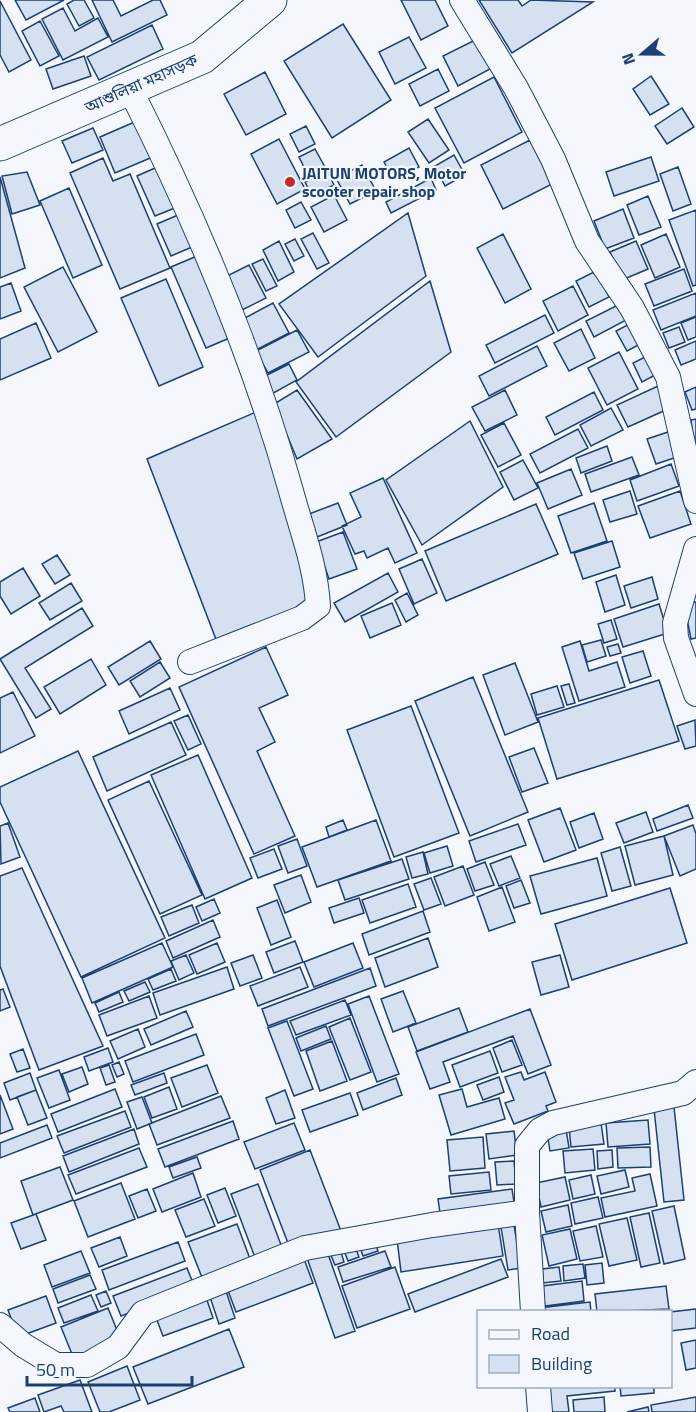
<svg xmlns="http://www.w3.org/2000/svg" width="696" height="1412" viewBox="0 0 696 1412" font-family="'Titillium Web','Noto Sans Bengali',sans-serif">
  <rect width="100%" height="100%" fill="#f4f7fb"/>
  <!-- building -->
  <path fill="#d5e0f0" stroke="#1d3f73" stroke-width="1.5" d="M15,0h49l-38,20z
    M74,0h10l10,18 -15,8 -12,-22z
    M92,0h21l8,16 32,-16h7l7,15 -55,27z
    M401,0h34l13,26 -27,14z
    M479,0h39l4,6 9,-6 62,2 -81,51z
    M0,1l31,59 -22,12 -9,-17z
    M63,8l12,23 23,-13 10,19 -45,23 -21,-41z
    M40,21l19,35 -19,10 -18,-35z
    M343,24l48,76 -59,38 -48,-77z
    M152,25l11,24 -64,31 -12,-23z
    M409,37l17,31 -31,16 -16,-32z
    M477,39l15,29 -34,18 -15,-30z
    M84,56l7,20 -38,13 -7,-20z
    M438,69l11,22 -29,15 -11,-22z
    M265,72l21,42 -40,21 -22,-41z
    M651,76l18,28 -19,11 -17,-26z
    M494,77l28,55 -58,31 -29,-55z
    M682,108l12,19 -27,17 -12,-18z
    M146,117l16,36 -47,20 -15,-36z
    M428,119l21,31 -20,13 -21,-31z
    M306,126l9,18 -16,8 -9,-18z
    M93,128l10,22 -31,13 -10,-22z
    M279,139l26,50 -28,15 -26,-50z
    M530,140l22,44 -49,25 -22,-44z
    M409,148l10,19 -25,13 -10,-18z
    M315,149l11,20 -17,8 -10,-20z
    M454,155l11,20 -20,11 -10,-20z
    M651,157l8,24 -45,15 -8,-24z
    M103,158l10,23 17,-7 40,94 -50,21 -50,-116z
    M164,164l18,41 -27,11 -18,-40z
    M362,165l14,26 -26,13 -14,-26z
    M678,167l13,37 -18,7 -13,-37z
    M327,171l7,14 -22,11 -7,-14z
    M27,172l13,33 -28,9 -10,-38z
    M0,177l25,91 -25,10z
    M431,178l5,12 -45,23 -5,-11z
    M69,188l33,77 -29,13 -33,-77z
    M334,195l13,25 -23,12 -13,-25z
    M648,196l13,31 -22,8 -12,-30z
    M301,202l10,18 -16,8 -9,-18z
    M623,209l11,29 -29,11 -11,-28z
    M696,210v75l-3,1 -24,-66z
    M185,212l14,32 -28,12 -14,-32z
    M408,213l18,63 -108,81 -39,-53z
    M313,233l16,30 -12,6 -16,-30z
    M503,234l28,55 -26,14 -28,-55z
    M666,234l14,33 -25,11 -14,-33z
    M295,239l9,17 -10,5 -9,-17z
    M279,241l15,31 -16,9 -15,-31z
    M636,241l12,28 -26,11 -12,-28z
    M197,256l35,81 -26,11 -35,-81z
    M263,259l14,27 -11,5 -14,-27z
    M249,265l17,33 -28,14 -17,-33z
    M63,267l34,65 -39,20 -34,-65z
    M684,269l8,22 -38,15 -9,-22z
    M596,271l13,26 -20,10 -13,-26z
    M166,279l37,88 -44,19 -38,-88z
    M430,281l21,71 -115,85 -40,-55z
    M11,283l10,28 -21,8v-32z
    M573,286l15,29 -30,16 -15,-30z
    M696,293v23l-35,14 -8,-20z
    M273,303l16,30 -33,17 -15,-30z
    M622,303l8,15 -36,19 -8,-16z
    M545,315l9,18 -59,30 -9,-18z
    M696,317v20l-8,3 -7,-17z
    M635,321l11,20 -19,10 -11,-20z
    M36,323l15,35 -51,22v-41z
    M679,327l6,15 -16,6 -6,-15z
    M581,329l14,29 -26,13 -15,-28z
    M297,330l12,22 -41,21 -12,-22z
    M696,341v18l-15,6 -6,-15z
    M537,346l10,20 -58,30 -10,-20z
    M619,352l19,37 -31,16 -19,-37z
    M651,354l10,18 -19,10 -9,-19z
    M289,364l8,16 -29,16 -9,-17z
    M658,386l10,23 -40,18 -11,-22z
    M696,387v22l-4,1 -7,-18z
    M297,390l35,49 -35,20 -23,-55z
    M505,390l12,25 -32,16 -13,-24z
    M594,392l9,18 -48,25 -9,-18z
    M611,408l12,22 -32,16 -11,-21z
    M256,412l58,193 -97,37 -70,-183z
    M696,419v37l-1,1 -4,-37z
    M470,421l33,66 -81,58 -36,-65z
    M504,423l17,32 -23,12 -17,-32z
    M578,429l10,19 -48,25 -10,-19z
    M671,431l9,25 -24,8 -9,-25z
    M607,446l5,15 -31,12 -5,-15z
    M632,457l7,18 -48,17 -6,-18z
    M523,460l15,28 -24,12 -14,-28z
    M671,464l8,22 -42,15 -7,-21z
    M571,469l11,26 -34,14 -11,-26z
    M383,478l34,75 -22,10 -7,-15 -21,10 -3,-7 -9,3 -13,-28 19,-9 -11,-24z
    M630,491l7,23 -27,8 -7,-22z
    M680,491l11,33 -41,14 -12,-32z
    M338,503l9,22 -30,12 -8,-23z
    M594,503l13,38 -36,12 -13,-37z
    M536,504l22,50 -112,47 -21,-50z
    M343,532l14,37 -28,10 -13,-37z
    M612,541l8,26 -37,12 -9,-26z
    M57,555l13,20 -15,9 -13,-20z
    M422,559l15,34 -23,11 -15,-35z
    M23,568l17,28 -29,18 -11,-18v-14z
    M388,573l10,19 -53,30 -11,-19z
    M616,575l9,30 -20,7 -9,-30z
    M652,577l6,22 -27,9 -7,-22z
    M71,583l11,18 -32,19 -11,-17z
    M407,593l11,22 -12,7 -11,-22z
    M696,602v36l-5,1 -7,-35z
    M392,603l9,22 -31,13 -9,-22z
    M659,604l9,29 -45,14 -9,-28z
    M82,608l11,18 -68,42 26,41 -15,9 -36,-59z
    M611,620l6,19 -13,4 -6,-19z
    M601,640l5,16 -19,6 -5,-17z
    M150,641l11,18 -42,26 -11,-18z
    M580,641l9,30 28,-9 8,25 -46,14 -17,-54z
    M618,644l3,9 -11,3 -3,-9z
    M266,647l22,48 -29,13 16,34 -18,9 38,85 -41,18 -75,-167z
    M643,651l8,25 -21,7 -8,-26z
    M91,659l15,26 -46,29 -16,-27z
    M160,662l10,16 -30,19 -10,-16z
    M515,663l23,59 -33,13 -22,-60z
    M473,677l55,135 -58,24 -55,-135z
    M659,680l20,61 -122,38 -19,-61z
    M569,684l6,19 -8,2 -6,-19z
    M557,686l7,21 -27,8 -6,-21z
    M170,688l10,22 -51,24 -10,-23z
    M13,692l22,44 -35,17v-55z
    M411,706l48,127 -65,24 -47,-127z
    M188,715l13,29 -13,6 -14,-29z
    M695,720l1,26 -11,3 -8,-23z
    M171,722l15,33 -79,36 -14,-34z
    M534,748l14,35 -26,9 -13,-35z
    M78,751l87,187 -84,39 -81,-175v-15z
    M198,755l54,123 -47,21 -54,-124z
    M149,781l53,114 -42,19 -52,-114z
    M688,805l5,13 -36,13 -4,-12z
    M560,808l16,42 -32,12 -16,-42z
    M646,812l7,20 -29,11 -8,-20z
    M594,813l9,26 -24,9 -9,-26z
    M343,820l4,10 -18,7 -3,-10z
    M376,820l15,41 -74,26 -15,-40z
    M8,823l12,34 -19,7 -1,-38z
    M518,824l8,21 -50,17 -7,-21z
    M693,825l3,9v35l-16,7 -16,-40z
    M664,836l9,39 -38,10 -10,-39z
    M297,839l10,27 -19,7 -10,-27z
    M447,846l6,20 -23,7 -6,-20z
    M620,847l11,39 -19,5 -11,-38z
    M274,849l8,20 -24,9 -8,-20z
    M423,852l5,22 -16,4 -6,-21z
    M511,856l9,22 -21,8 -9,-22z
    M597,858l10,38 -66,18 -11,-38z
    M402,859l7,20 -64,21 -7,-20z
    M485,862l9,23 -19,6 -8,-22z
    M463,866l11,29 -29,11 -11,-29z
    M22,868l81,178 -64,24 -39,-104v-90z
    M301,875l10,27 -26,11 -11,-28z
    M431,878l10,26 -17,6 -10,-26z
    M521,880l9,23 -16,5 -8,-22z
    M408,884l8,23 -46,16 -8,-23z
    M502,887l13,35 -26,9 -12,-34z
    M670,888l17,55 -115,37 -17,-56z
    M359,898l5,15 -30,10 -5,-15z
    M214,899l6,14 -18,8 -6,-14z
    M277,900l14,37 -20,8 -14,-37z
    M192,905l7,18 -30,13 -8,-19z
    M423,911l7,21 -61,23 -7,-21z
    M213,920l7,17 -47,21 -7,-17z
    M428,938l10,29 -53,20 -10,-29z
    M295,941l8,21 -29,11 -8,-21z
    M162,943l11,24 -81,36 -10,-25z
    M217,943l8,19 -28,12 -8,-19z
    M353,943l10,25 -49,19 -10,-25z
    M186,955l8,18 -15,7 -8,-19z
    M253,955l9,23 -22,8 -9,-23z
    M560,955l9,32 -28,8 -9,-33z
    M227,967l7,22 -74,26 -7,-22z
    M300,967l8,20 -50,19 -8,-20z
    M370,968l6,18 -108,40 -6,-17z
    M171,969l5,12 -23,9 -5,-11z
    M145,982l5,10 -21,9 -5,-10z
    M3,989l7,18 -10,4v-21z
    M403,991l13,32 -23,9 -12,-33z
    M119,992l4,10 -24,10 -4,-9z
    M149,996l8,22 -50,18 -8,-21z
    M369,996l30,78 -22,8 -29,-78z
    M345,1000l6,15 -55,20 -6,-14z
    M459,1008l9,24 -51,19 -9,-24z
    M530,1009l21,56 -23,9 -15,-38 -70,26 7,20 -20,7 -14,-37z
    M186,1011l7,16 -42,18 -7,-16z
    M350,1018l21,54 -21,8 -21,-53z
    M287,1021l26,68 -19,7 -26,-68z
    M326,1026l5,13 -30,12 -5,-13z
    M138,1029l7,18 -27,12 -8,-18z
    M196,1034l8,21 -71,27 -8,-21z
    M512,1040l10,25 -20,7 -9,-24z
    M332,1041l15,40 -27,10 -14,-40z
    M108,1048l5,14 -24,9 -5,-14z
    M23,1049l7,19 -13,4 -7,-18z
    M490,1051l8,22 -38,14 -8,-22z
    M119,1062l5,12 -7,3 -5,-12z
    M109,1065l6,17 -9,3 -6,-17z
    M207,1065l11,28 -36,14 -11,-29z
    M82,1067l6,17 -19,8 -7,-18z
    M59,1070l11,30 -21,8 -12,-30z
    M521,1072l3,8 21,-8 11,30 -10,4 2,5 -34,13 -9,-21 9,-3 -9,-23z
    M30,1073l6,17 -26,10 -6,-17z
    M164,1073l3,10 -32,12 -4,-10z
    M499,1077l5,15 -21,8 -6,-15z
    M396,1078l6,17 -39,15 -6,-17z
    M169,1087l8,22 -25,9 -8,-21z
    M115,1089l7,18 -64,25 -7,-18z
    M462,1089l5,18 32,-9 6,21 -54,16 -12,-40z
    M36,1090l11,28 -19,7 -11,-28z
    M285,1090l10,28 -19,6 -10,-26z
    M350,1093l8,22 -48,17 -8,-22z
    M0,1095l13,34 -13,5z
    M221,1096l9,22 -73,27 -8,-21z
    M142,1097l10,26 -15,6 -10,-27z
    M674,1107l10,93 -20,2 -10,-93z
    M125,1111l6,16 -67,26 -7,-17z
    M648,1120l2,24 -42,3 -2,-24z
    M233,1121l6,18 -74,28 -7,-18z
    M294,1123l11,27 -50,19 -11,-27z
    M601,1123l3,21 -33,3 -2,-20z
    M47,1125l5,13 -52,20v-15z
    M134,1129l5,15 -70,28 -6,-16z
    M566,1129l3,19 -19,3 -3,-19z
    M514,1131l3,24 -28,4 -3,-25z
    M483,1137l2,31 -35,3 -3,-31z
    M650,1147l1,20 -33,1 -1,-20z
    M139,1148l8,19 -71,27 -8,-19z
    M593,1149l2,21 -30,3 -2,-22z
    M310,1150l31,81 -50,20 -31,-81z
    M612,1150l1,17 -15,2 -1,-18z
    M197,1157l4,11 -28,10 -4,-11z
    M514,1161l2,23 -19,1 -2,-23z
    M60,1167l13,33 -40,15 -12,-34z
    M625,1170l4,17 -28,7 -4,-18z
    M489,1172l2,18 -40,4 -2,-18z
    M193,1173l8,24 -39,15 -9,-23z
    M650,1174l7,32 -52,11 -4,-19 34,-7 -3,-13z
    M591,1175l4,19 -22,5 -4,-19z
    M565,1177l5,23 -29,7 -5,-24z
    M121,1183l14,36 -47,18 -14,-36z
    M258,1184l25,66 -27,10 -25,-66z
    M225,1188l11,28 -18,7 -11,-28z
    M147,1189l9,22 -18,7 -9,-22z
    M512,1189l3,20 -74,11 -3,-21z
    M598,1197l5,21 -28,6 -4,-21z
    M204,1199l11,27 -29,11 -11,-27z
    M568,1205l4,21 -26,6 -5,-21z
    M674,1206l11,53 -21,5 -12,-53z
    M649,1213l11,50 -19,4 -11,-50z
    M36,1214l10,26 -25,9 -10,-26z
    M627,1218l10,42 -28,6 -10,-42z
    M513,1219l8,49 -13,2 -8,-49z
    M237,1224l16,43 -48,18 -17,-43z
    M498,1224l5,32 -102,16 -4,-33z
    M596,1226l7,31 -23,4 -7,-30z
    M570,1229l7,30 -28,7 -7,-31z
    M120,1237l7,19 -28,11 -8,-19z
    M374,1239l4,12 -15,5 -4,-12z
    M178,1242l7,19 -76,29 -7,-20z
    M354,1244l5,13 -11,4 -5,-13z
    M340,1249l4,13 -9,3 -5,-12z
    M81,1251l9,22 -38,14 -8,-22z
    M327,1251l28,80 -20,7 -28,-80z
    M385,1251l6,16 -48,15 -5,-15z
    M304,1259l9,24 -77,29 -9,-24z
    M501,1259l7,18 -93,35 -7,-18z
    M602,1263l2,20 -17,2 -2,-20z
    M583,1264l2,14 -21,3 -1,-15z
    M395,1267l15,42 -53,19 -15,-42z
    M559,1267l2,14 -18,2 -1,-14z
    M187,1268l8,20 -74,28 -8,-20z
    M90,1275l6,14 -38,14 -5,-14z
    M582,1281l2,20 -39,5 -3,-20z
    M666,1286l3,23 -72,3 -2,-18z
    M225,1288l10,30 -16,6 -10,-30z
    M106,1291l5,12 -10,4 -5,-12z
    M91,1295l7,16 -34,12 -6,-15z
    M46,1296l10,27 -38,14 -10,-27z
    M206,1297l7,21 -50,18 -8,-21z
    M590,1302l1,10h-51l-1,-4z
    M108,1308l13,32 -47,19 -13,-32z
    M696,1309v19l-26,3v-19z
    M229,1329l15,38 -96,37 -15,-37z
    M696,1340v28l-10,2 -5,-27z
    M127,1366l13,34 -31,12h-9l-12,-30z
    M80,1380l12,32h-28l-3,-6 -17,6 -6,-17z
    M547,1386h68v5l-48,5 2,16h-20z
    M620,1386h34v7l-33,3z
    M604,1397l1,15h-31l-1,-12z
    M696,1397v15h-44l-1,-7z
    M35,1398l5,14h-30l-2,-4z
    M648,1407l1,5h-22z"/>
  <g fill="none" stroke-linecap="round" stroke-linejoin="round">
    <defs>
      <path id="minor" d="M462,0l54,88 37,71 34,82 45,67 36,69 28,124
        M130,89c65,129 122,262 161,402 10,37 25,75 27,115l-16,12 -112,44
        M696,549l-21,74 1,15 20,56
        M533,1312l-6,-100v-66l13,-16 13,-7 130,-30 13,-11
        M0,1325l23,20 33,20h31l31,-18 25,-34 162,-65 127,-23 95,-13
        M538,1386l2,26"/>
      <path id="highway" d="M0,144l202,-87 68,-57"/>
    </defs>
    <!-- minor casing -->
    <use href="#minor" stroke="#1d3f73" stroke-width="26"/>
    <!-- highway casing -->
    <use href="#highway" stroke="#1d3f73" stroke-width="35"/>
    <!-- minor -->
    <use href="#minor" stroke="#f4f7fb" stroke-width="24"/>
    <!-- highway -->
    <use href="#highway" stroke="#f4f7fb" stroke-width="33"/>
  </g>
  <!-- markers -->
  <circle fill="#c62828" stroke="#f4f7fb" stroke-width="2" cx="290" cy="182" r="6"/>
  <g text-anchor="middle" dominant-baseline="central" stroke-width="4.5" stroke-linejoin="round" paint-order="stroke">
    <!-- street labels -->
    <g font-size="16" fill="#1d3f73" stroke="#f4f7fb">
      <text transform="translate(141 83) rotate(-24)">আশুলিয়া মহাসড়ক</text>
    </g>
    <!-- poi labels -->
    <g font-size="16" font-weight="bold" fill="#1d3f73" stroke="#f4f7fb" text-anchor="start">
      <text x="302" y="173">JAITUN MOTORS, Motor<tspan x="302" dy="18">scooter repair shop</tspan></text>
    </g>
  </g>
  <!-- legend -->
  <rect x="477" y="1310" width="195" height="78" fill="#f4f7fb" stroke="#9eadc5" stroke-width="1.5"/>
  <rect x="489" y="1330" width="30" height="9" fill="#f4f7fb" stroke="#9eadc5" stroke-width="1.5"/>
  <text x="531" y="1340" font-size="18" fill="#1d3f73">Road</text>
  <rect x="489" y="1355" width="30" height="18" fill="#d5e0f0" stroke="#9eadc5" stroke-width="1.5"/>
  <text x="531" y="1370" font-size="18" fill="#1d3f73">Building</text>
  <!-- north arrow -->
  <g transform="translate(642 54) rotate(250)" stroke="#f4f7fb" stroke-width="4.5" paint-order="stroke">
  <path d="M0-4.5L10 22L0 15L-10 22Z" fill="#1d3f73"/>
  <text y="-9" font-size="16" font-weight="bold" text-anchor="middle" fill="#1d3f73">N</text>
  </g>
  <!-- scale -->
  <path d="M27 1376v9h165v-9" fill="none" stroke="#1d3f73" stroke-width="3"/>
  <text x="36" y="1376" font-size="18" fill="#1d3f73" stroke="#f4f7fb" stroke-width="4.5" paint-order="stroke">50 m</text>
</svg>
